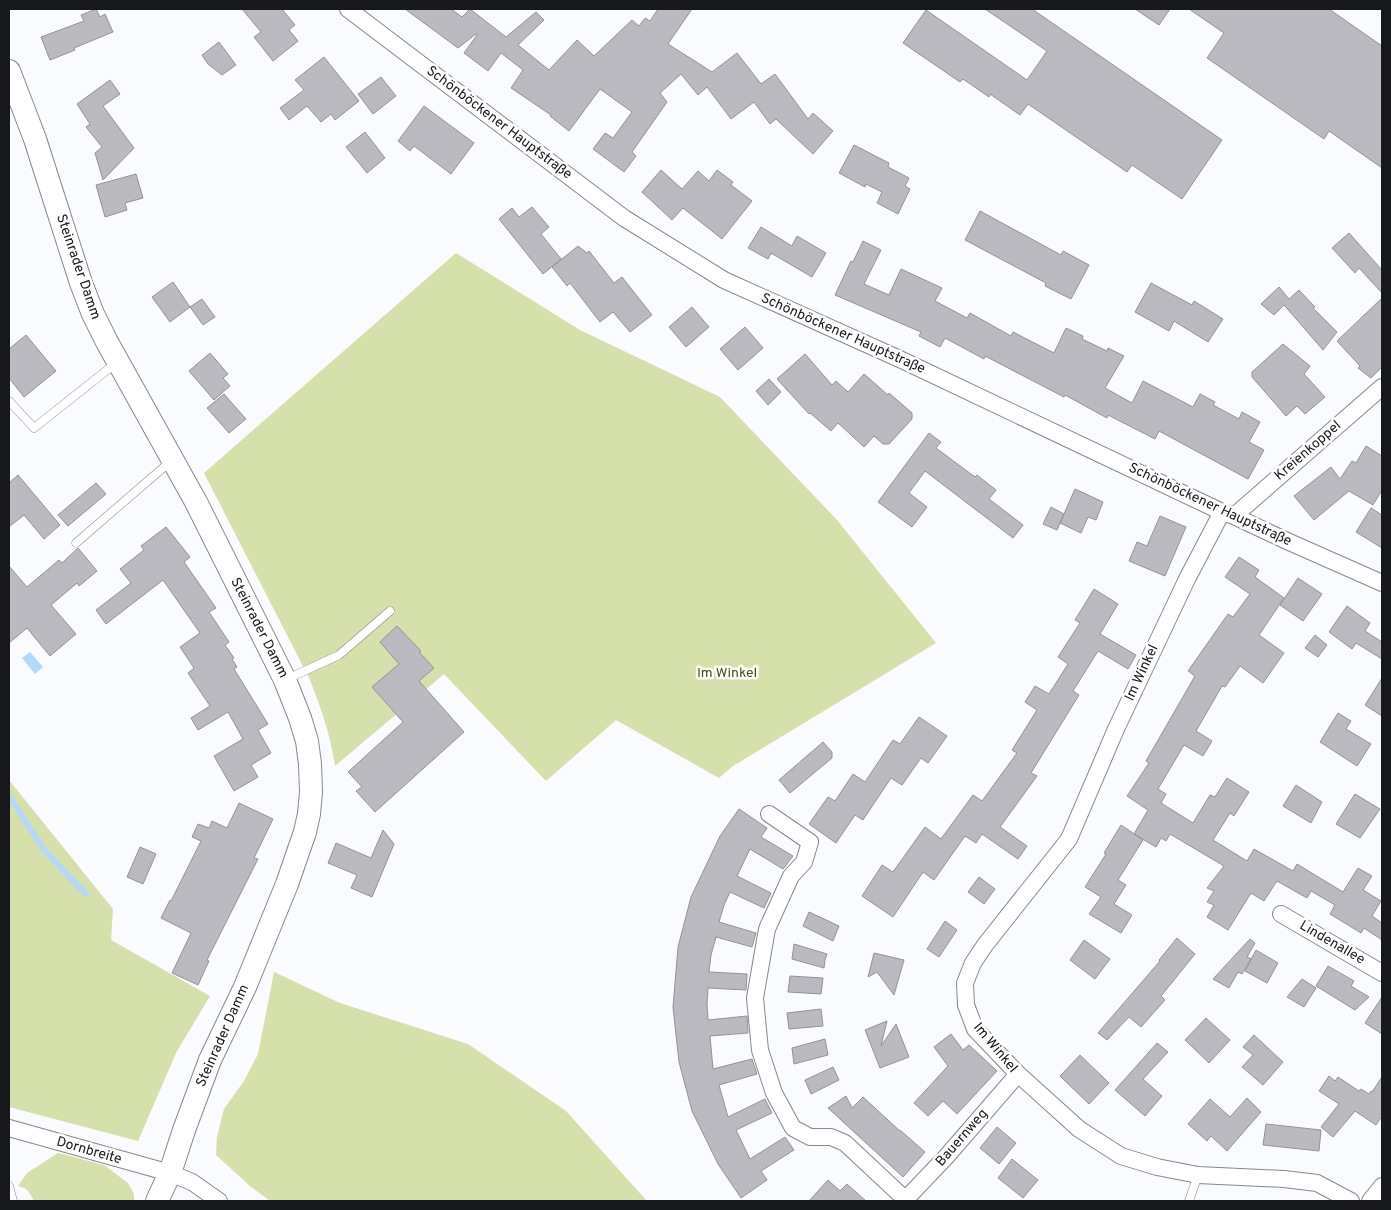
<svg xmlns="http://www.w3.org/2000/svg" width="1391" height="1210" viewBox="0 0 1391 1210" font-family="Overpass,sans-serif">
  <rect width="100%" height="100%" fill="#f9fbfe"/>
  <!-- green -->
  <path fill="#d5e0aa" d="M456,253l124,77 140,67 117,123 99,123 -203,123 -14,12 -103,-58 -70,61 -102,-107 -109,92c-5,-33 -14,-58 -26,-88l-105,-205z
    M9,780l104,129 -2,31 99,56 -34,57 -38,88 -129,-34z
    M274,972l66,31 128,41 98,67 81,90h-377l-20,-15 -34,-31 1,-18 7,-28 20,-28 14,-27z
    M58,1153l46,12 24,18 6,11v7h-100c-5,-9 -5,-12 -16,-15l9,-13z"/>
  <!-- water -->
  <path fill="#b3d9fe" d="M30,652l13,15 -8,7 -13,-16z"/>
  <g fill="none" stroke-linecap="round" stroke-linejoin="round">
    <!-- stream -->
    <path stroke="#b3d9fe" stroke-width="5.5" d="M9,796l35,54 42,44"/>
  </g>
  <!-- building -->
  <path fill="#bcbac1" stroke="#949299" d="M96,9l4,8 5,-3 8,18 -39,16 1,2 -25,10 -9,-23 43,-16 -3,-6z
    M242,9h40l13,16 -6,5 9,11 -25,20 -19,-24 7,-5z
    M405,9h46l11,8 8,-8 36,28 30,-25 8,8 -26,25 31,25 28,-30 17,16 38,-36 7,6 6,-8 5,3 8,-12h34l-24,35 44,28 25,-19 24,31 14,-10 33,45 5,-6 20,18 -20,23 -37,-35 -6,5 -16,-22 -23,17 -24,-32 -9,8 -17,-21 -21,19 7,9 -35,50 4,4 -12,16 -31,-23 12,-16 8,5 19,-26 -32,-23 -31,42 -19,-15 1,-1 -40,-27 12,-18 -22,-17 -13,18 -24,-18 13,-18 -1,-1 -18,14z
    M985,9h47l190,131 -40,59 -50,-34 -5,7 -99,-68 -8,11 -30,-21 -1,3 -26,-18 -3,3 -57,-39 23,-33 101,70 20,-29z
    M1135,9h35l-11,16z
    M1189,9h140l53,37v122l-53,-37 -5,8 -117,-81 17,-25z
    M219,42l17,23 -14,10 -14,-11 -6,-9z
    M324,57l35,44 -24,19 -4,-6 -10,8 -14,-16 -18,14 -9,-12 24,-18 -9,-10z
    M381,77l15,19 -23,18 -15,-20z
    M110,80l10,14 -17,12 31,42 -31,32 -8,-27 7,-6 -16,-20 4,-3 -13,-20z
    M424,106l50,37 -23,31 -37,-28 -4,5 -12,-10z
    M365,132l20,26 -18,15 -21,-26z
    M854,145l35,18 -1,4 21,11 -4,8 5,3 -12,25 -21,-11 5,-11 -16,-8 -1,3 -26,-14z
    M661,170l21,19 16,-18 11,10 8,-11 16,12 -2,3 21,16 -30,38 -39,-31 -11,12 -30,-28z
    M136,174l7,24 -18,5 2,7 -22,7 -9,-32z
    M532,207l17,20 -8,7 20,25 -18,15 -44,-55 13,-11 7,9z
    M980,211l81,44 2,-4 26,14 -18,34 -26,-13 1,-3 -81,-43z
    M761,227l31,19 5,-10 29,17 -14,24 -41,-24 -3,6 -20,-11z
    M1349,233l33,37v23l-23,-25 -4,5 -23,-25z
    M863,241l18,9 -17,34 25,11 12,-26 41,19 -7,13 32,17 3,-5 41,23 2,-4 41,21 12,-25 17,8 -1,3 25,12 1,-3 16,8 -19,32 27,15 11,-22 50,26 7,-13 15,8 -2,3 26,14 3,-7 18,10 -11,20 15,8 -16,29 -89,-48 -4,8 -47,-24 -1,3 -42,-23 -1,2 -79,-41 -1,3 -39,-21 -5,9 -21,-11 2,-4 -86,-37 16,-34 2,1z
    M578,246l9,7 2,-2 25,32 8,-6 30,38 -22,17 -17,-20 -13,10 -30,-39 -3,3 -15,-19z
    M173,282l17,25 -20,15 -18,-25z
    M1151,283l41,22 2,-4 29,18 -15,23 -34,-21 -5,10 -34,-19z
    M1279,287l10,12 10,-9 16,17 -2,1 24,24 -14,18 -39,-45 -10,10 -13,-11z
    M1382,298v69l-11,11 -13,-10 2,-2 -23,-25z
    M202,299l13,18 -12,8 -13,-18z
    M692,307l17,20 -23,20 -17,-20z
    M745,327l18,21 -25,22 -18,-21z
    M26,335l30,36 -32,26 -15,-19v-29z
    M1283,344l27,22 -6,8 21,23 -20,17 -8,-8 -11,10 -34,-39v-5z
    M210,353l18,21 -5,4 7,8 -16,14 -25,-29z
    M805,354l27,31 4,-4 12,11 16,-18 24,21 1,-2 23,20v6l-23,25h-6l-9,-8 -10,11 -26,-24 -7,8 -21,-18 -1,1 -32,-35z
    M769,379l12,13 -13,13 -12,-14z
    M224,394l22,25 -17,14 -22,-25z
    M929,433l12,9 -5,6 39,29 2,-2 19,15 -7,9 34,26 -10,13 -88,-67 -16,22 18,14 -15,20 -34,-25z
    M1366,446l16,10v34l-9,15 -24,-14 -35,29 -20,-24 37,-29 9,12 12,-18 4,2z
    M18,475l42,50 -16,14 -20,-24 -15,12v-44z
    M96,483l10,11 -38,32 -10,-11z
    M1075,489l28,13 -7,18 -8,-3 -7,16 -21,-10z
    M1051,507l13,7 -7,16 -14,-6z
    M1371,508l11,7v33l-26,-16z
    M1160,516l26,11 -21,49 -36,-15 8,-19 10,4z
    M166,527l24,30 -6,5 32,46 -7,4 20,30 -4,3 9,13 -2,1 5,8 -3,2 34,55 -10,6 13,23 -20,12 7,12 -24,14 -20,-35 29,-17 -15,-27 -30,18 -7,-12 19,-12 -22,-33 6,-5 -14,-21 20,-14 -37,-53 -57,44 -10,-14 35,-27 -11,-14 24,-19 -3,-4z
    M78,548l19,23 -18,15 -2,-3 -26,22 25,29 -26,22 -23,-28 -18,15v-77l18,21 32,-27 3,3z
    M1239,557l20,13 -4,7 29,21 -25,37 25,18 -21,30 -23,-17 -15,21 -3,-1 -26,45 16,10 -9,15 -19,-11 -26,44 8,5 -5,9 32,20 17,-28 5,2 12,-19 22,14 -15,24 -4,-3 -17,27 34,21 7,-12 39,22 4,-7 46,28 15,-24 14,8 -9,14 18,11 -9,15 10,7v17l-18,-12 -3,5 -31,-19 5,-9 -24,-14 -4,7 -30,-17 -13,20 -13,-8 -23,37 -21,-13 7,-12 -7,-3 7,-11 -7,-3 17,-22 -54,-32 -4,7 -5,-3 -5,9 -22,-13 14,-24 -21,-14 22,-33 -3,-2 49,-85 -7,-5 40,-57 5,3 17,-23 -25,-17z
    M1298,578l24,16 -19,27 -23,-16z
    M1094,589l24,15 -18,30 36,21 -8,14 -30,-18 -25,40 6,4 -48,78 6,3 -37,51 27,19 -9,13 -36,-25 -6,9 -11,-7 -31,44 -11,-8 -30,45 -31,-21 20,-31 11,7 32,-45 16,12 32,-44 9,6 35,-48 -5,-3 25,-40 -12,-8 10,-16 14,8 19,-30 -10,-7 22,-34 -5,-3z
    M1347,606l23,17 -5,8 17,11v17l-26,-16 -4,6 -23,-17z
    M397,626l24,25 -2,1 15,16 -15,13 45,51 -89,80 -19,-21 6,-4 -14,-15 55,-50 -31,-35 27,-23 -19,-22z
    M1315,635l12,10 -9,12 -13,-9z
    M1382,678v38l-17,-11z
    M1338,713l13,8 -5,8 25,15 -14,22 -37,-24z
    M919,717l28,19 -19,27 -7,-5 -19,27 -11,-7 -28,42 -8,-5 -19,28 -27,-19 19,-27 7,4 18,-27 12,8 28,-42 7,4z
    M823,742l9,10v6l-42,35 -11,-13z
    M1296,785l26,17 -11,21 -28,-17z
    M1355,794l25,15 -20,29 -24,-14z
    M239,803l34,16 -19,39 4,1 -51,101 2,1 -11,24 -26,-12 19,-40 -30,-15 9,-18 1,1 30,-60 -9,-4 6,-13 11,4 3,-7 15,7z
    M739,809l28,19 -6,9 32,19 -10,13 -33,-20 -13,27 34,17 -7,15 -34,-16 -6,13 -5,17 37,11 -4,14 -36,-10 -5,18 -2,17 38,2 -1,16 -38,-2 -1,16 1,16 39,-4 1,17 -38,3 3,33 39,-10 5,15 -38,11 9,32 37,-18 7,14 -36,17 14,29 35,-22 9,13 -33,21 6,9 -26,18 -23,-34 -26,-53 -13,-49 -6,-55 5,-60 13,-50 29,-61z
    M1121,825l22,15 -25,40 8,5 -12,19 18,11 -11,18 -32,-19 12,-17 -16,-10 21,-33 -2,-1z
    M383,830l11,14 -22,53 -21,-9 6,-13 -29,-12 8,-20 35,15z
    M140,847l16,7 -13,30 -16,-7z
    M979,877l16,12 -11,15 -16,-12z
    M809,912l30,14 -6,15 -30,-15z
    M945,921l12,9 -18,27 -12,-8z
    M1177,938l18,16 -34,42 4,4 -24,27 -12,-10 -22,23 -9,-7 62,-72 -1,-1z
    M1250,939l5,4 -8,14 4,2 -9,15 -4,-2 -9,16 -16,-9z
    M1084,940l26,19 -15,20 -25,-19z
    M794,944l33,10 -2,6 -1,8 -32,-9z
    M1256,950l22,13 -11,20 -22,-12z
    M874,953l30,7 -10,35 -17,-23 -9,5z
    M1328,966l26,15 -3,5 18,11 -14,13 -39,-24z
    M790,976l33,2 -2,16 -33,-2z
    M1302,979l14,9 -12,19 -17,-10z
    M1382,997v37l-17,-11z
    M821,1009l2,17 -34,3 -2,-16z
    M1206,1018l24,22 -21,23 -24,-23z
    M887,1021l-6,25 15,-22 13,33 -29,11 -15,-38z
    M951,1034l12,16 6,-5 28,26 -40,43 -14,-13 -15,15 -14,-13 34,-37 -14,-19z
    M1254,1035l29,27 -20,23 -21,-18 11,-12 -10,-8z
    M825,1039l3,16 -34,9 -2,-16z
    M1157,1043l11,9 -25,27 19,17 -17,20 -30,-26z
    M1080,1055l29,28 -20,21 -29,-28z
    M833,1067l6,13 -28,14 -6,-14z
    M1329,1076l6,5 3,-4 21,14 2,-2 8,5 2,-3 1,1 10,-15v39l-6,9 -21,-14 -22,26 -12,-10 18,-23 -20,-13z
    M846,1096l6,12 11,-11 37,34v-1l25,22 -22,25 -75,-69z
    M1247,1098l14,14 -34,39 -16,-15 -4,5 -19,-17 22,-25 20,18z
    M1266,1124l55,6 -2,21 -56,-6z
    M997,1127l19,16 -17,21 -19,-16z
    M1012,1159l26,21 -15,18 -25,-20z
    M828,1180l12,11 7,-7 19,17h-57z"/>
  <g fill="none" stroke-linecap="round" stroke-linejoin="round">
    <defs>
      <path id="lane" d="M9,401l25,27 82,-65
        M76,543l95,-82
        M287,679l52,-24 51,-44
        M9,1186l4,15
        M1189,1201l9,-26"/>
      <path id="street" d="M348,9l276,209 100,62 180,81 318,151 12,4 53,25 95,42
        M1222,512l-35,67 -71,150 -47,110 -84,106 -12,18 -8,20 1,22 9,24 43,45 61,55 42,27 36,11 41,8 86,4 33,4 34,18
        M1234,516l148,-129
        M769,814l41,28 -6,20 -13,14 -24,53 -12,69 5,52 14,43 19,35 17,9h21l14,6 61,57
        M1281,914l101,59
        M9,1128l161,45 22,9 27,19
        M904,1201l42,-44 72,-83
        M1370,1201l12,-15"/>
      <path id="secondary" d="M9,71l26,68 46,144 12,31 14,28 89,160 89,178 15,38 7,23 3,23 1,28 -2,22 -4,18 -18,52 -42,103 -35,73 -26,70 -14,43 -13,28"/>
    </defs>
    <!-- lane casing -->
    <use href="#lane" stroke="#83888e" stroke-width="9"/>
    <!-- street casing -->
    <use href="#street" stroke="#83888e" stroke-width="18"/>
    <!-- secondary casing -->
    <use href="#secondary" stroke="#83888e" stroke-width="24"/>
    <!-- lane -->
    <use href="#lane" stroke="#fff" stroke-width="8"/>
    <!-- street -->
    <use href="#street" stroke="#fff" stroke-width="16"/>
    <!-- secondary -->
    <use href="#secondary" stroke="#fff" stroke-width="22"/>
  </g>
  <g text-anchor="middle" dominant-baseline="central" stroke-width="5" stroke-linejoin="round" paint-order="stroke">
    <!-- street labels -->
    <g font-size="14" fill="#17181b" stroke="#fff">
      <text transform="translate(499 123) rotate(37)">Schönböckener Hauptstraße</text>
      <text transform="translate(78 267) rotate(71)">Steinrader Damm</text>
      <text transform="translate(843 334) rotate(24)">Schönböckener Hauptstraße</text>
      <text transform="translate(1308 451) rotate(-41)">Kreienkoppel</text>
      <text transform="translate(1210 505) rotate(25)">Schönböckener Hauptstraße</text>
      <text transform="translate(259 628) rotate(63)">Steinrader Damm</text>
      <text transform="translate(1142 673) rotate(-65)">Im Winkel</text>
      <text transform="translate(1332 943) rotate(30)">Lindenallee</text>
      <text transform="translate(223 1036) rotate(-66)">Steinrader Damm</text>
      <text transform="translate(995 1048) rotate(50)">Im Winkel</text>
      <text transform="translate(962 1138) rotate(-49)">Bauernweg</text>
      <text transform="translate(89 1151) rotate(16)">Dornbreite</text>
    </g>
    <!-- park labels -->
    <g font-size="14" fill="#454e0f" stroke="#fff">
      <text x="727" y="673">Im Winkel</text>
    </g>
  </g>
  <!-- border -->
  <rect width="1391" height="1210" fill="none" stroke="#17181b" stroke-width="20"/>
</svg>
